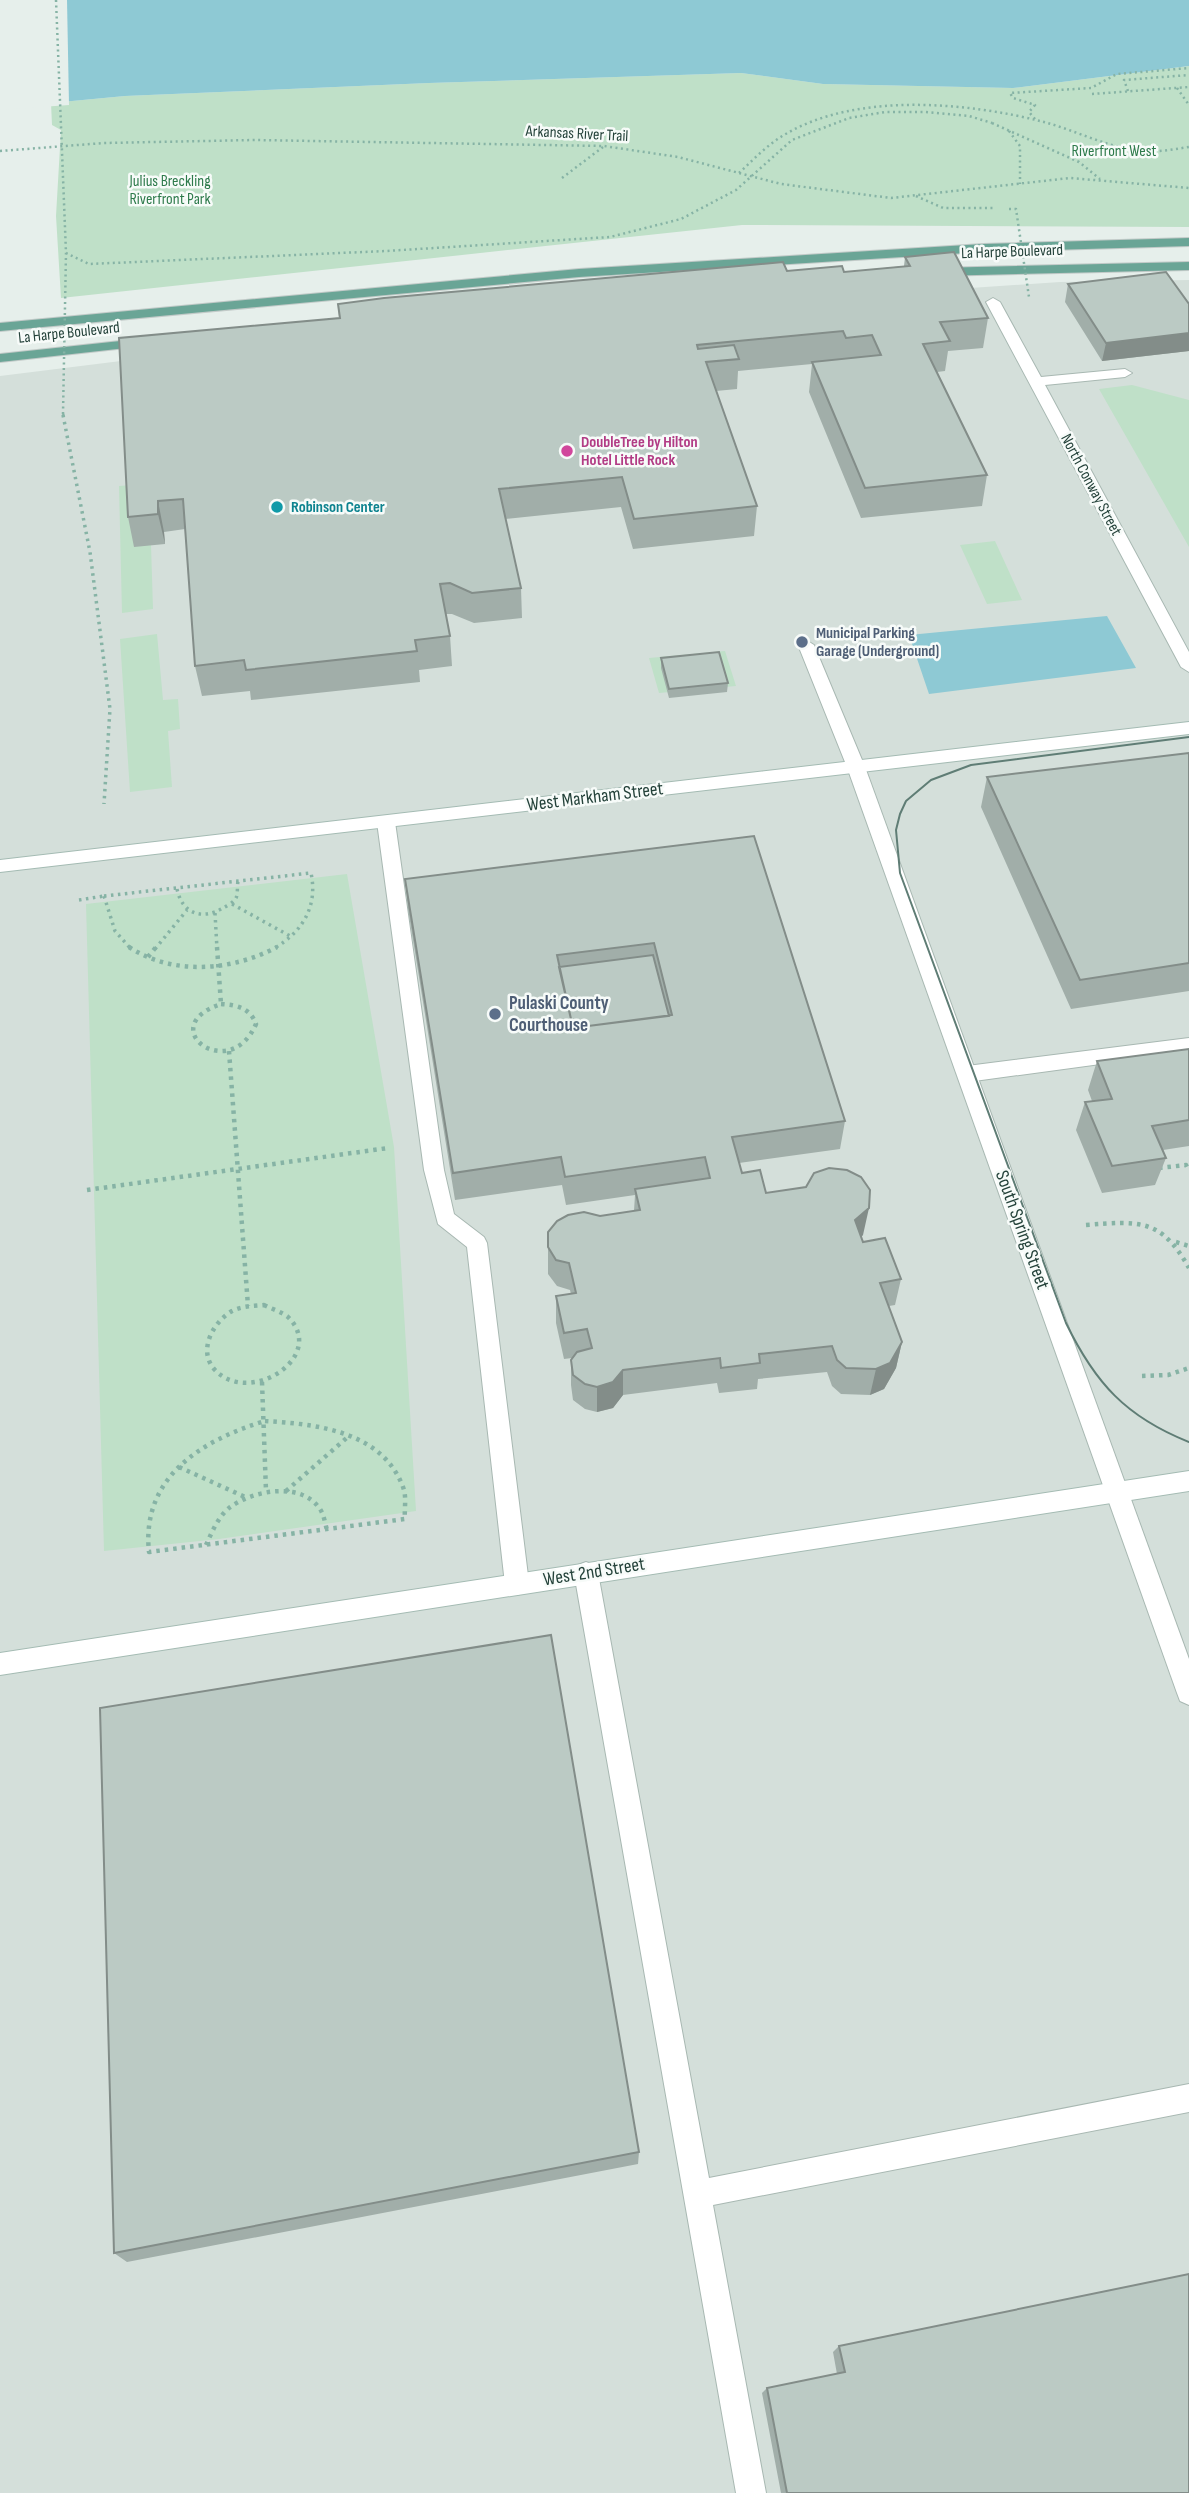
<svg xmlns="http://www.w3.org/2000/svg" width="1189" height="2493" viewBox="0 0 1189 2493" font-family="'Sofia Sans Condensed',sans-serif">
  <rect width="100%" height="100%" fill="#e6efeb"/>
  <!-- built -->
  <path fill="#d4dfda" d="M1189,280v2213h-1189v-2117l387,-48 673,-46z"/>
  <!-- green -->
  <path fill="#bfe0c8" d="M1189,66v161l-447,-2 -681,73 -5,-82 5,-86 -9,-5 -1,-22 74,-7 304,-13 312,-10 82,11 190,4z
    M1132,385l57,15v147l-90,-158z
    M132,485l19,60 2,64 -31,4 -3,-127z
    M995,541l27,59 -35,4 -27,-59z
    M157,634l6,66 15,-1 2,30 -12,2 4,56 -42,5 -10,-153z
    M725,651l11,35 -77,7 -10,-35z
    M347,874l47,273 22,364 -197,28 -115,12 -18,-647z"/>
  <!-- water -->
  <path fill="#8ec9d4" d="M0,0h1189v66l-176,22 -190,-4 -82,-11 -312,10 -304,13 -74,7z
    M1107,616l29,52 -207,26 -20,-59z"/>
  <!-- pier -->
  <path fill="#e6efeb" d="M0,0h67l2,105 -69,5z"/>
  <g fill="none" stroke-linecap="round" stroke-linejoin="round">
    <defs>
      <path id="lane" d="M993,298l7,4 41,75 84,-8 7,4 -7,4 -80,8 144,267v20l-8,-5 -195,-365z
        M806,640l8,5 51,122 -3,4 -6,2 -9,-6 -49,-122z
        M386,816l9,6 49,348 10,44 30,23 3,6 42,341 -4,8 -8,3 -8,-3 -4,-8 -38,-337 -29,-23 -14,-54 -47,-348z
        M1189,1038v14l-222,30 -7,-3 -3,-5 3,-5 7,-3z
        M586,1562l8,3 4,8 111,605 480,-94v28l-476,93 53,288h-30l-162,-920 4,-8z"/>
      <path id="street" d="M856,761l9,6 324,892v46l-9,-4 -3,-8 -330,-926z"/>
      <path id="secondary" d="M1189,722v12l-1189,138v-12z
        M1189,1471v20l-1189,184v-22z"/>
      <path id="primary" d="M1189,238v8l-206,6 -404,25 -579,54v-8l579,-54 404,-25z
        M1189,262v8l-253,6 -7,-4 7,-4z
        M148,338l5,1v6l-153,17v-8z"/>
    </defs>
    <!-- lane casing -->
    <use href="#lane" stroke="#a8b8b2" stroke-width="2"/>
    <!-- street casing -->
    <use href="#street" stroke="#a8b8b2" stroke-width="2"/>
    <!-- secondary casing -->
    <use href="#secondary" stroke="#a4bbb3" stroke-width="2"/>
    <!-- primary casing -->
    <use href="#primary" stroke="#c2cac8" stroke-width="2"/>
    <!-- path-far2 -->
    <path stroke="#86b3a5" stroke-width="2.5" stroke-dasharray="2 3.5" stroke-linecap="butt" d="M1177,88l12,17
      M1128,91l-4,-11 65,-5
      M1092,94l97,-7
      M1035,119l-6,-7 6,-7 -22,-7 -3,-5 81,-5 26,-14 72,-6
      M992,123l87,39 21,17
      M1009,131l11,15v38
      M0,151l104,-8 151,-3 349,6 74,11 103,27 110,14 179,-20 119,10
      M739,173c14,-13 28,-28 45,-38 71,-43 183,-33 260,-13 34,9 68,28 103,29 14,1 28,-2 42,-4
      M562,178l41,-31
      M916,196l27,12h51
      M63,414l1,3"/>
    <!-- path-far1 -->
    <path stroke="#86b3a5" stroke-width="3.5" stroke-dasharray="2.5 4.5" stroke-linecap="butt" d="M63,415l27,137 20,157 -6,95
      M177,889c5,24 24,32 46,19 4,-2 11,-6 13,-10 2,-4 1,-12 2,-17
      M104,896l11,35 16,18
      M104,896l207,-23c7,33 -8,59 -38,76
      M79,900l25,-4
      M232,904l58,32
      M215,913l2,36
      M155,949l32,-39"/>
    <!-- path -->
    <path stroke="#86b3a5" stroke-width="4.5" stroke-dasharray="3.5 5" stroke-linecap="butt" d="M129,947c44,29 103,24 148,0
      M217,947l4,57
      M148,957l8,-10
      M221,1004c16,1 29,4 35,20 -26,61 -104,3 -35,-20z
      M229,1051l19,255
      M1159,1168l27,-3 3,6
      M87,1190l301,-42
      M1086,1225c53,-4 75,-7 103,43
      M1176,1242l13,4
      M264,1305c8,4 18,7 24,12 40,39 -38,90 -73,53 -18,-19 -2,-48 17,-59 10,-5 21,-5 32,-6z
      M1142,1376l26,-1 21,-7
      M262,1382l4,109
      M265,1421c51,3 117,10 138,66 4,10 1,22 2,32l-256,33c-8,-75 53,-112 116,-131z
      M179,1467l66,30
      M286,1491l64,-56
      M206,1545c6,-13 12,-28 23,-37 24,-18 72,-27 91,1 4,6 5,14 7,21"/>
    <!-- lane -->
    <use href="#lane" fill="#fff" fill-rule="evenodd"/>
    <!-- street -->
    <use href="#street" fill="#fff" fill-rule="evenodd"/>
    <!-- secondary -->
    <use href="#secondary" fill="#fff" fill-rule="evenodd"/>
    <!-- primary -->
    <use href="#primary" fill="#6aa596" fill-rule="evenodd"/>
    <!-- tram -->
    <path stroke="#5f7d75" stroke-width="2" d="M1189,737l-218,28 -40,15 -25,21 -6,13 -4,16 4,43 166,450c29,60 60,94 123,119"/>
    <!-- path-bridge -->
    <path stroke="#86b3a5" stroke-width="2.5" stroke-dasharray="2 3.5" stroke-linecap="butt" d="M56,0l10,253 23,11 297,-13 224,-14 71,-18 55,-29 56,-50 57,-22 36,-6h40l44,4 23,7
      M1009,209h7l13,88
      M63,414l3,-161"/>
  </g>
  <!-- wall -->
  <path fill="#a1aea9" d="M905,257l83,61 -5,30 -35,3 -3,20 -8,1 50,103 -5,31 -121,12 -52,-126 3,-28 -74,7 -1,18 -21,2 41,115 -3,30 -121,13 -12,-42 -116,12 16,69 1,30 -48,5 -22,-9h-6l4,22 2,30 -33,4 1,12 -169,18 -1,-9 -48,5 -7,-30 -10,-137 -21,3 1,12 -31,3 -6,-30 211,-199 -1,-14 449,-33 57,1 60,-6z
    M1068,284l121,20v47l-87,10 -37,-59z
    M661,658l67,25 -1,9 -58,6 -8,-30z
    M1189,753v238l-118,18 -90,-202 6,-30z
    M754,836l91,285 -5,28 -101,14 3,10 24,20 97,42 -2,2 2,5 38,37 -6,26 -6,1 13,36 -6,26 -12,21 -14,6 -29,-1 -9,-8 -5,-14 -69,7 -1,10 -38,4 -2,-10 -94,12 -10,13 -16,4 -12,-3 -12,-9 -2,-15v-25l1,-2 -8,1 -8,-36v-27l15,-2 -1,-4 -13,-4 -9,-12v-27l52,-31 34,-5 1,-16 -69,10 -4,-20 -107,15 -47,-291 -3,-30z
    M1189,1049v97l-26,4 3,8 -11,27 -53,8 -26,-63 9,-28 7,-1 -4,-11 9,-29z
    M639,2152l-1,12 -511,98 -13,-9z
    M839,2346l350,147h-408l-19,-100 5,-5 70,-14 -4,-22z"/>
  <!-- shaded-wall -->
  <path fill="#838d89" d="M1189,333v18l-87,10 4,-18z
    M158,501l6,31 1,12 -7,-30z
    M869,1208l-6,27 -13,12 5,-27z
    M902,1342l-6,26 -12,21 -14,6 6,-26z
    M623,1370v25l-10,13 -16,4v-25z"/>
  <!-- building -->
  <path fill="#bbcac4" stroke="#838d89" stroke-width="2" fill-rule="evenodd" d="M954,252l34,66 -48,4 10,19 -27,3 64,131 -122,13 -53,-126 69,-7 -9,-20 -26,3 -3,-7 -146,14 1,4 36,-4 5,14 -33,3 51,144 -123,13 -12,-42 -123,12 22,99 -49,5 -22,-10 -10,1 10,52 -35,4 2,11 -171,19 -2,-10 -49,6 -12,-167 -25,2v13l-30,3 -9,-179 221,-20 -2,-14 46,-6 399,-36 4,9 55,-5 2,6 66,-6 -5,-9z
    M1166,272l23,32v29l-83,10 -38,-59z
    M719,652l9,31 -59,6 -8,-31z
    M1189,753v210l-109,17 -93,-203z
    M754,836l91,285 -113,16 10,36 18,-3 6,23 40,-6 8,-14 15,-5 18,2 14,7 9,13 -1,18 -14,12 8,22 22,-4 16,41 -21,4 22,59 -12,21 -14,6 -30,-1 -9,-8 -5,-14 -73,8 1,9 -39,5 -1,-10 -97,12 -10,12 -16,5 -12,-3 -12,-9 -2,-15 6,-8 15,-4 -5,-19 -23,4 -8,-37 20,-3 -7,-30 -13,-3 -8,-13v-15l9,-11 11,-6 16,-3 16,4 40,-6 -5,-21 75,-11 -5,-21 -140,20 -4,-20 -108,16 -48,-294zM654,943l18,72 -99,13 -16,-73z
    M653,955l16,61 -96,12 -14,-61z
    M1189,1049v71l-37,6 14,32 -54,8 -27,-64 27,-3 -15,-38z
    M551,1635l88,517 -525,101 -14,-545z
    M1189,2274v219h-402l-20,-105 78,-16 -6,-26z"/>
  <!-- markers -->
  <circle fill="#d1479c" stroke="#f7fbf9" stroke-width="2.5" cx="567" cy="451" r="7"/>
  <circle fill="#0f9aa8" stroke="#f7fbf9" stroke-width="2.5" cx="277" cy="507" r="7"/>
  <g fill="#5c6f8a" stroke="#f7fbf9" stroke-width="2.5">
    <circle cx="802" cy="642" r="7"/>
    <circle cx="495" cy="1014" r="7"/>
  </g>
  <g text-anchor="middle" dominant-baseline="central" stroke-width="5" stroke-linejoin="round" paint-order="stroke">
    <!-- far-street labels -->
    <g font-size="16" fill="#24423a" stroke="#f7fbf9">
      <text transform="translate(577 134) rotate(3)">Arkansas River Trail</text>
      <text transform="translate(1012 252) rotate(-2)">La Harpe Boulevard</text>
      <text transform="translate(69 333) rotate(-6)">La Harpe Boulevard</text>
      <text transform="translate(1091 485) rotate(62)">North Conway Street</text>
    </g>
    <!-- far-park labels -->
    <g font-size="16" fill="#2d7a4b" stroke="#f7fbf9">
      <text x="1114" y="151">Riverfront West</text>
      <text x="170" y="181">Julius Breckling<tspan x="170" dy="18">Riverfront Park</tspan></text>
    </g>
    <!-- far-hotel labels -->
    <g font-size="16" font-weight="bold" fill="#b23c85" stroke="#f7fbf9" text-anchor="start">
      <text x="581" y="442">DoubleTree by Hilton<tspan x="581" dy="18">Hotel Little Rock</tspan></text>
    </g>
    <!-- far-culture labels -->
    <g font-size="16" font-weight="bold" fill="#0d838f" stroke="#f7fbf9" text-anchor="start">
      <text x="291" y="507">Robinson Center</text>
    </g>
    <!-- far-service labels -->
    <g font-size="16" font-weight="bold" fill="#4e5e75" stroke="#f7fbf9" text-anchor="start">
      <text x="816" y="633">Municipal Parking<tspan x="816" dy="18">Garage (Underground)</tspan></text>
    </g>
    <!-- street labels -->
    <g font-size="19" fill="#24423a" stroke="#f7fbf9">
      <text transform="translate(595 797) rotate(-7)">West Markham Street</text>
      <text transform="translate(1022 1230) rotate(70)">South Spring Street</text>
      <text transform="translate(594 1572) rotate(-9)">West 2nd Street</text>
    </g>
    <!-- service labels -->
    <g font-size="19" font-weight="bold" fill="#4e5e75" stroke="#f7fbf9" text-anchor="start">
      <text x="509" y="1003">Pulaski County<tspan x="509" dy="22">Courthouse</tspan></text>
    </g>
  </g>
</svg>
